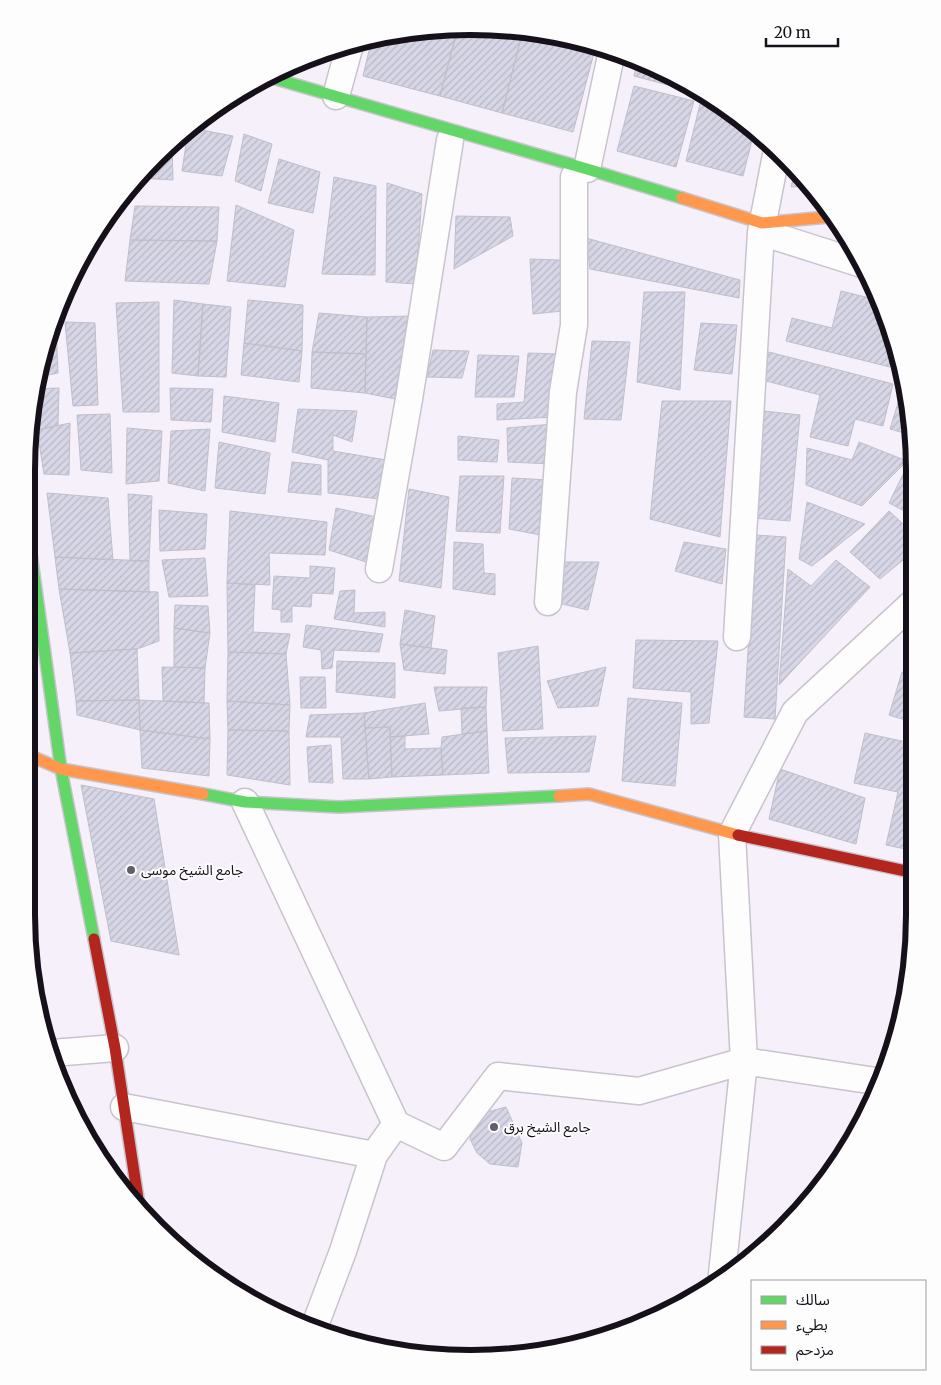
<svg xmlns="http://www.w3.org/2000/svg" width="941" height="1385" viewBox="0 0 941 1385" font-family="Merriweather,'Noto Sans Arabic',serif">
  <defs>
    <pattern id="building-hatch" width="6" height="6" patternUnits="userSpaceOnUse" patternTransform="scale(1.25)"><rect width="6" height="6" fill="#d6d6e6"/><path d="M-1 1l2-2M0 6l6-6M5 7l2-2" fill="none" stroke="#b7b7c5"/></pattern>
  </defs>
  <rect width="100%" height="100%" fill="#f5f0fa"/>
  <!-- building -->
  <path fill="url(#building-hatch)" stroke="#c0bfc9" d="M471,26l36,4 15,4 -20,79 -62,-17 18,-69z
    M458,27l-18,69 -77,-20 9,-38 12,-3z
    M522,34l72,19 -21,79 -71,-19z
    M320,54l-3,10 -17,-4h1z
    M638,59l56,30v3l-60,-16z
    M634,86l60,15 -18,66 -59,-16z
    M700,104l31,8 23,20 -11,44 -57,-15z
    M191,128l42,8 -11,40 -40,-5 6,-40z
    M244,134l28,10 -11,47 -26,-10z
    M172,143l1,37 -34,-2 18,-22z
    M279,159l41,13 -7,41 -45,-10z
    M795,171l11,15 -15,1z
    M334,177l42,9 -1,89 -53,-1z
    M387,183l35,11 -6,90 -30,-2z
    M236,205l58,25 -9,57 -58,-6z
    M135,206l84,1 -2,34 -87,-1z
    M456,216l54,1 3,19 -59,33z
    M586,238l154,42 -1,18 -149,-29z
    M130,240l87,1 -8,43 -84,-3z
    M530,259l30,1 3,51 -30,3z
    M841,291l37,9 16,49 -4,18 -104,-26 6,-23 40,10z
    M644,292h41l-5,98 -43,-8z
    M174,300l29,4 -5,72 -26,-3z
    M248,300l55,5 -1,46 -58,-8z
    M159,302v110h-36l-7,-109z
    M203,304l28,3 -5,70 -28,-1z
    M319,313l48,4 -1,37 -54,-2z
    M414,316l-19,83 -30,-6 2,-76z
    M65,322l30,1 3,82 -25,1z
    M701,323l36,2 -5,49 -38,-4z
    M56,328l1,22 -10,2z
    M592,341l38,1 -9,78 -37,-1z
    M244,343l58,8 -3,31 -58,-7z
    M57,350l1,23 -20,4 9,-25z
    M433,350l36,1 -7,27 -35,-1z
    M312,352l54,2 -1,39 -54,-5z
    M769,352l124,32 -10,42 -28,-7 -7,27 -38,-9 10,-42 -58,-15z
    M528,353l31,1 -5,63 -57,3v-16l27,-2z
    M478,355l41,1 -5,41h-39z
    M59,388l-1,37 -21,5 -4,-32 1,-9z
    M170,388l43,1 -2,33 -40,-2z
    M224,396l55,7 -4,39 -53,-10z
    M662,401h69l-11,136 -70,-18z
    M898,403l10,3 3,29 -21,-6z
    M298,409l59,2 -5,31 -19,-7v16l53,9 -7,39 -51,-6v-33l-36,-8z
    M764,411l36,4 -10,106 -37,-3z
    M110,414l2,59 -31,-3 -4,-55z
    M70,423l-1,52 -25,-1 -7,-44z
    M553,424l-2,40 -43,-2 -1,-34z
    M127,428l35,3 -3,50 -33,3z
    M210,429l-5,62 -37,-8 3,-52z
    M458,436l41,4 -2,22 -39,-2z
    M219,442l51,11 -5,41 -50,-6z
    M859,442l48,19 -45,45 -56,-21 1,-37 45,12z
    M913,454l2,16 -1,46 -25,-13z
    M292,462l29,3v30l-33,-3z
    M460,476h44l-4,57 -44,-2z
    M512,478l37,2 -3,56 -37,-7z
    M409,489l40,8 -8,91 -42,-7z
    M47,493l61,5 5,62 -58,-3z
    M128,494l24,2 -3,65h-19z
    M807,502l58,22 -53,42 -13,-7z
    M336,508l45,10 -9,46 -43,-14z
    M159,510l48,4 -2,35 -45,2z
    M230,511l97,11 -2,33 -56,-2 1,32 -43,-2z
    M889,511l26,24v20l-12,5 -23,19 -30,-27z
    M755,535l31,2 -11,182 -31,-2z
    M454,542l29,2 1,29 11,1v21l-42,-6z
    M684,542l42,7 -4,35 -47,-13z
    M55,557l94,4v31l-90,-3z
    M205,558l3,38 -39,1 -7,-37z
    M836,560l34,27 -91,98 9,-116 23,17z
    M561,562h38l-11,48 -26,-6z
    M310,566l25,2 -2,26 -21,-1 -1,14 -19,-1v16h-11v-12l-9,-1 2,-33 36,2z
    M227,583l28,2 -2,47 37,2 -4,20 -58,-2z
    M59,589l99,3 1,49 -22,8 -67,4z
    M355,590l-1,23 31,-1v15l-51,-8 6,-28z
    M175,605l33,1 2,27 -36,-5z
    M405,610l30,6 -4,32 -31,-4z
    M306,625l77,9 -4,18 -45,-2 -2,18 -10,1 -1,-19 -18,-3z
    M174,628l36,5 -5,35 -31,-1z
    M636,640l82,1 -9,82 -18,1v-32l-58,-4z
    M400,644l47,6 -2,24 -41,-4z
    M538,646l5,83 -40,2 -5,-78z
    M137,649l2,51 -63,1 -6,-48z
    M26,652l11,82 -11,-5z
    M228,652l58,2 4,51 -63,-4z
    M337,661l58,2v35l-59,-6z
    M162,667l43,1 -1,35 -41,-2z
    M606,667l-8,39 -40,2 -11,-27z
    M902,672l13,4v47l-26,-8z
    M300,677h25l1,31h-25z
    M434,687h53l-1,20 -47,4z
    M628,698l54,5 -7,83 -53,-5z
    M139,700l70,3 1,36 -70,-9z
    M139,700l1,30 -63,-15 -1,-14z
    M227,701l63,4 -1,26 -61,-1z
    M425,703l4,31 -39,3v-10l-25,1 -1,-15z
    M486,707l1,24 -25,3 -1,-26z
    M364,713l5,66h-26l-2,-42h-35l4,-22z
    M390,727l2,50 -23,2 -4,-51z
    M140,730l70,9 -1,37 -67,-8z
    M228,730l61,1 1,54 -63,-10z
    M487,731l2,42 -46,2 -2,-27 1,-11z
    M865,733l50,11v107l-29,-6 12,-53 -44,-9z
    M405,736v13l36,-1 2,27 -51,2 -2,-40z
    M596,736l-7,36 -81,1 -3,-35z
    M331,745l2,38 -24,-1 -2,-35z
    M780,769l85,29 -9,46 -87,-25z
    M81,785l73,14 25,156 -68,-14z
    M506,1107l16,36 -4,24 -28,-3 -13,-11 -7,-14 6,-24z"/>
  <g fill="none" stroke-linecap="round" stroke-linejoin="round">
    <defs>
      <path id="street" d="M336,96l14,-51
        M587,169l25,-118
        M761,232l101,32
        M379,569l30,-170 41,-259
        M548,602l15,-210 11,-67v-148
        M737,637l24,-405 16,-82
        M245,802l151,322 -22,31 -31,96 -29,77
        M52,1053l63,-5
        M124,1107l250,48
        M396,1124l48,23 54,-71 141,15 105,-30 138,21
        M722,1274l22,-213 -12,-227 63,-122 120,-111"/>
      <path id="fast" d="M269,77l318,92 95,29
        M26,518l35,251 33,170
        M203,794l42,8 94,5 220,-11"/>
      <path id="slow" d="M682,198l80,25 66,-6
        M26,754l35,15 142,25
        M559,796l30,-2 149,41"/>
      <path id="jam" d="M738,835l177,38
        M94,939l21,109 24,157"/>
    </defs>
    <!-- street casing -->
    <use href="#street" stroke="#c8c3cd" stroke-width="29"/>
    <!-- fast casing -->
    <use href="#fast" stroke="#c8c3cd" stroke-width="14"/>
    <!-- slow casing -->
    <use href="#slow" stroke="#c8c3cd" stroke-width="14"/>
    <!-- jam casing -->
    <use href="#jam" stroke="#c8c3cd" stroke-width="14"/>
    <!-- street -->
    <use href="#street" stroke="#fefdfe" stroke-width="26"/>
    <!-- fast -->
    <use href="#fast" stroke="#63d668" stroke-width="11"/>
    <!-- slow -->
    <use href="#slow" stroke="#ff974d" stroke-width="11"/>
    <!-- jam -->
    <use href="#jam" stroke="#b3261e" stroke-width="11"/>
  </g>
  <!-- markers -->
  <g fill="#635e68" stroke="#fdfdfd" stroke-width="2">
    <circle cx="131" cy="870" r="5"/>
    <circle cx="494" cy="1127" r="5"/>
  </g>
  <g text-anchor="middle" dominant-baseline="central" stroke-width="4" stroke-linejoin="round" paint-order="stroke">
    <!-- poi labels -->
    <g font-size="14" fill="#151019" stroke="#fdfdfd" text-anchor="start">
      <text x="141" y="870">جامع الشيخ موسى</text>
      <text x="504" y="1127">جامع الشيخ برق</text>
    </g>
  </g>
  <!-- crop -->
  <path d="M0 0H941V1385H0ZM470 35H471A435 435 0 0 1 906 470V915A435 435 0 0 1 471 1350H470A435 435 0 0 1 35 915V470A435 435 0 0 1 470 35Z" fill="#fdfdfd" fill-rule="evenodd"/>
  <path fill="none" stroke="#151019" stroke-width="6" d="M470 35H471A435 435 0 0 1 906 470V915A435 435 0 0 1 471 1350H470A435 435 0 0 1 35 915V470A435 435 0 0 1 470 35Z"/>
  <!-- legend -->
  <rect x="751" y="1280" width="175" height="90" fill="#fdfdfd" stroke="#a09ea2"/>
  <rect x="761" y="1296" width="25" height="8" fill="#63d668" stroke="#a09ea2"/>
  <text x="796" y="1305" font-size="15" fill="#151019">سالك</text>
  <rect x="761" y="1321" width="25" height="8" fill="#ff974d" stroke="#a09ea2"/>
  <text x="796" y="1330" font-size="15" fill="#151019">بطيء</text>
  <rect x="761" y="1346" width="25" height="8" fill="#b3261e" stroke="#a09ea2"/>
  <text x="796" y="1355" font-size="15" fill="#151019">مزدحم</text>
  <!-- scale -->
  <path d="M766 38v8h72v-8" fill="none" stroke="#151019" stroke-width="2.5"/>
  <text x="774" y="38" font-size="15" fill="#151019" stroke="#fdfdfd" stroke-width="4" paint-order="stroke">20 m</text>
</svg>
